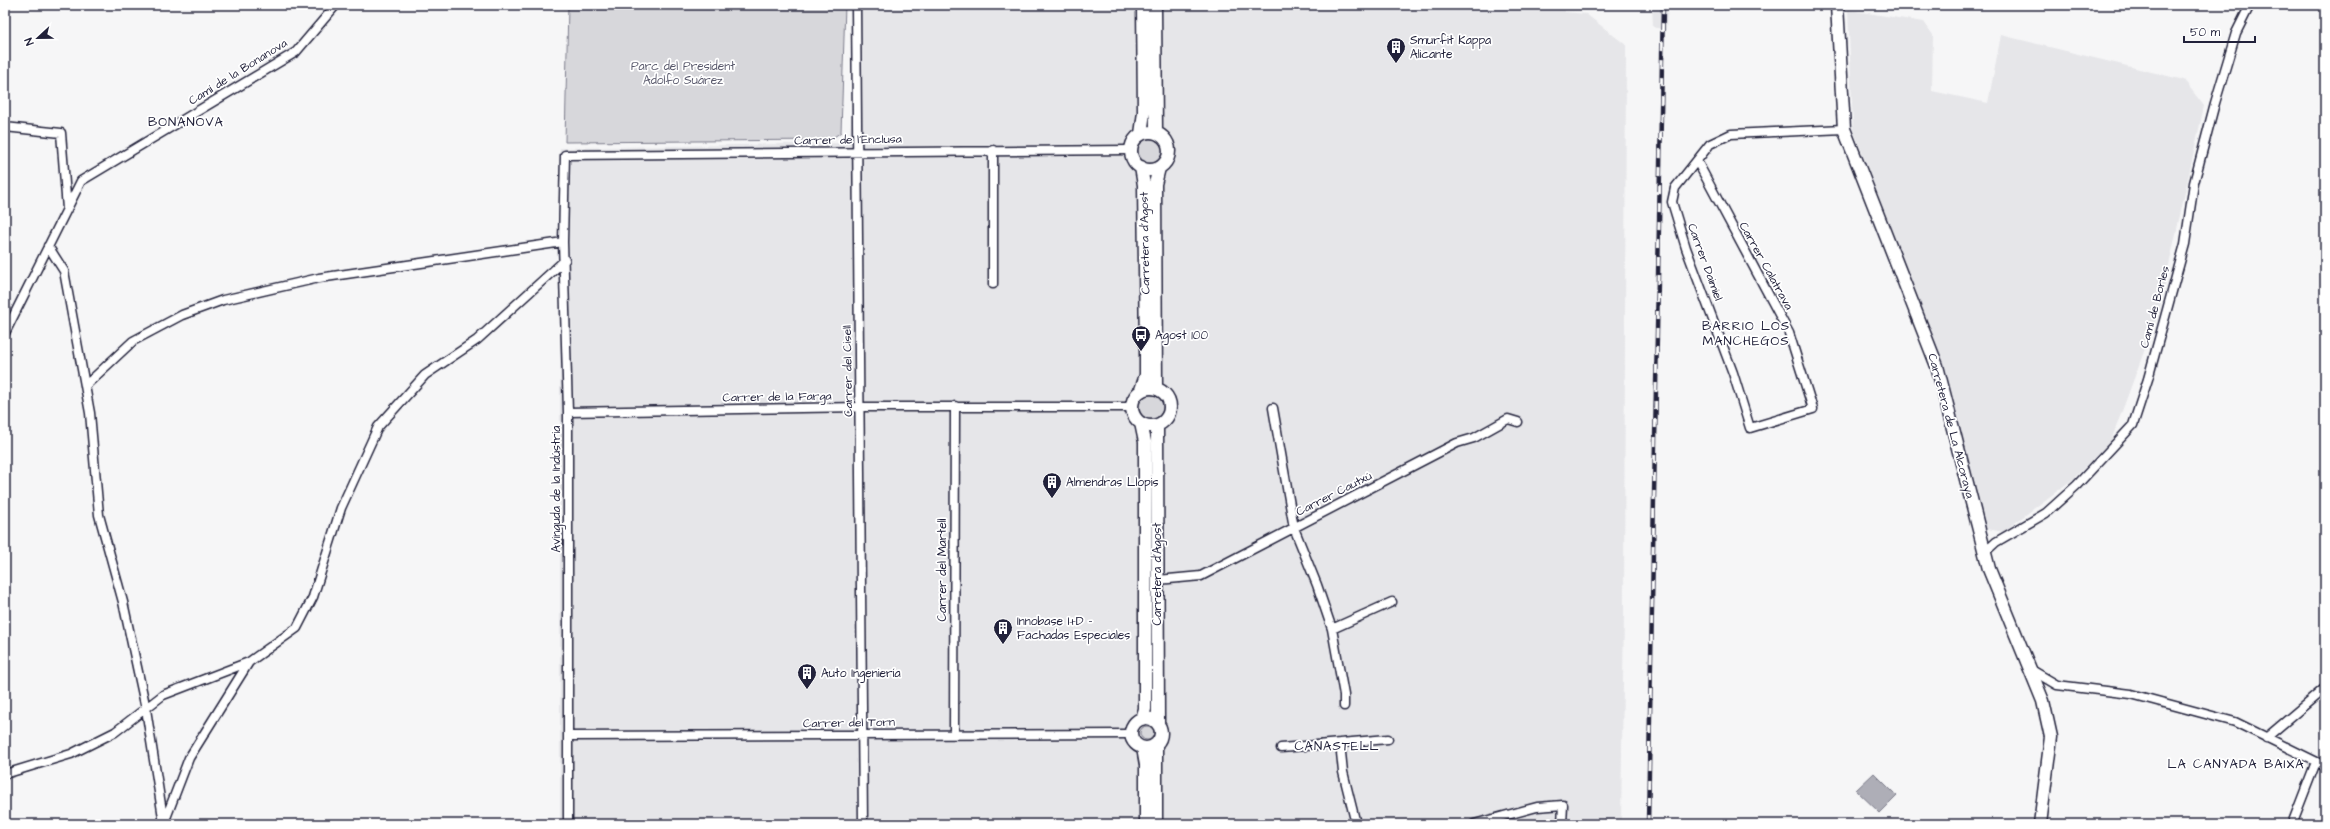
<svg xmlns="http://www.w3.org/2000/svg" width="2330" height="829" viewBox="0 0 2330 829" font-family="'Architects Daughter',sans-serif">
  <rect width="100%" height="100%" fill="#f6f6f7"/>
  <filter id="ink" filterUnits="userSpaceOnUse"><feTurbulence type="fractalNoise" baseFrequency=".025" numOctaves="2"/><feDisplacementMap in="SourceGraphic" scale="8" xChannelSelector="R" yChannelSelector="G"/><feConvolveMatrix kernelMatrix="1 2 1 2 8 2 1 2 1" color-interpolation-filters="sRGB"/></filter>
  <g filter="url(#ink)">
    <!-- built -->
    <path fill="#e6e6e9" d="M862,5h702l1,7 21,2 40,31 -2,566 -3,213h-1061v-676l289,-5z
      M1652,5h16l-2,25 -13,-3z
      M1848,10l76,12 9,13 -1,56 56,12 13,-68 183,45 20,26 -45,205 -48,130 -38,38 -70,53 -20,-4 -43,-170 -87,-229z"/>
    <!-- green -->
    <path fill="#d7d7db" stroke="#7c7c8b" d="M568,5h277l-4,127 -11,8 -265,2z
      M1138 151a12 12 0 1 1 24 0a12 12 0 1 1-24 0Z
      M1139 407a12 12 0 1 1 24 0a12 12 0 1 1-24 0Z
      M1140 733a7 7 0 1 1 14 0a7 7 0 1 1-14 0Z"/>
    <!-- water -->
    <path fill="#aeaeb7" stroke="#767685" d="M1874,773l23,23 -17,17 -24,-23z"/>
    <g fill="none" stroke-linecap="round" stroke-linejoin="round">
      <defs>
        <path id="street" d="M856,5l7,819
          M5,127l56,6 6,76
          M993,150v134
          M1697,161l92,172 24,76 -63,19 -17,-55 -47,-125 -14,-46 3,-14 35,-44 21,-10 113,-5
          M48,246l16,25 26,142 9,102 24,87 23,107 18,115
          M5,333l76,-152 215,-129 40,-47
          M86,385l47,-44 49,-26 41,-15 96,-22 244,-36
          M1273,408l21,120 23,57 15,44 60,-27
          M568,412l293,-5h271
          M1984,553l12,-11 50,-29 31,-28 56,-60 15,-46 37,-135 9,-61 21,-80 21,-70 14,-28
          M1158,580l43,-4 256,-133 17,-5 34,-19 10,3
          M1332,629l12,66v11
          M2030,669l27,16 74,9 104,28 90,44
          M954,734l1,-328
          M568,736l564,-2
          M2266,738l59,-50
          M1340,743l3,29 13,52
          M1281,748l107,-9
          M5,774l66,-20 44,-22 48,-37 86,-33 48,-34 16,-31 28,-89 37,-81 47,-52 52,-35 88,-80
          M164,823l25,-65 60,-96
          M568,824v-412l-5,-170 2,-87 566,-5
          M1474,824l63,-17 26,-2 -1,19
          M2292,824l24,-62"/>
        <path id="secondary" d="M1155,5l1,128
          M1837,5l7,124 93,237 52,203 54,132 8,36 -11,87
          M1131 151a19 19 0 1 1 38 0a19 19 0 1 1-38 0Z
          M1141,134l3,-22 -1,-107
          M1141,167l3,18 2,167v23l-5,15
          M1156,388l-1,-204 4,-16
          M1132 407a19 19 0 1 1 38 0a19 19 0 1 1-38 0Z
          M1141,423l4,19v267l-3,10
          M1157,425l1,299
          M1131 733a15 15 0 1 1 30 0a15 15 0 1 1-30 0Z
          M1143,748l3,17v59
          M1156,824v-80"/>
      </defs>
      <!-- street casing -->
      <use href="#street" stroke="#22223b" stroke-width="11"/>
      <!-- secondary casing -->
      <use href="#secondary" stroke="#22223b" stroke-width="15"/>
      <!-- street -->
      <use href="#street" stroke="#fff" stroke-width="8"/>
      <!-- secondary -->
      <use href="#secondary" stroke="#fff" stroke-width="12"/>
      <defs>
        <path id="rail" d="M1648,824l15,-819"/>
      </defs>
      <!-- rail casing -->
      <use href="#rail" stroke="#22223b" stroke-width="4.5"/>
      <!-- rail -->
      <use href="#rail" stroke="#fff" stroke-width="3" stroke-dasharray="9" stroke-linecap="butt"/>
    </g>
  </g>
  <!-- icons -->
  <defs>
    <symbol id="building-pin" viewBox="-11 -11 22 30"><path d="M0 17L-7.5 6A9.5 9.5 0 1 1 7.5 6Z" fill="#22223b" stroke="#fff"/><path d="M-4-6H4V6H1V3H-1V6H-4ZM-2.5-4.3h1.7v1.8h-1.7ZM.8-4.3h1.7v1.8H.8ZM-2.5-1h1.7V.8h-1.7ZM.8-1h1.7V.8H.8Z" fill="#fff"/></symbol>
    <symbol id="bus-pin" viewBox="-11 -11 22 30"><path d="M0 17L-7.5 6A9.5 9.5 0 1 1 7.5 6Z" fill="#22223b" stroke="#fff"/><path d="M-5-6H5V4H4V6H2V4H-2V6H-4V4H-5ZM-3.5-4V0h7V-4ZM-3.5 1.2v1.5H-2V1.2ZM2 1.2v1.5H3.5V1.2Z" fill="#fff"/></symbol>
  </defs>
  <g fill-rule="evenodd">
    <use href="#building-pin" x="1385" y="36" width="22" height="30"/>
    <use href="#bus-pin" x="1130" y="324" width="22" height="30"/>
    <use href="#building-pin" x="1041" y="471" width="22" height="30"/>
    <use href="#building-pin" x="992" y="617" width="22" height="30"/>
    <use href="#building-pin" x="796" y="662" width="22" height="30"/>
  </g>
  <g text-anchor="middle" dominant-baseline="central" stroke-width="3.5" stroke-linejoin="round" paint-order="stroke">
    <!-- poi labels -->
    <g font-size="12" fill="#22223b" stroke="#fff" text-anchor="start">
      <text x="1410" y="40">Smurfit Kappa<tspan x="1410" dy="14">Alicante</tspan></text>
      <text x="1155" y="335">Agost 100</text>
      <text x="1066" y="482">Almendras Llopis</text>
      <text x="1017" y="621">Innobase I+D -<tspan x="1017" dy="14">Fachadas Especiales</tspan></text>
      <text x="821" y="673">Auto Ingeniería</text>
    </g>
    <!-- park labels -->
    <g font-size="12" fill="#58586b" stroke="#fff">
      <text x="683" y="66">Parc del President<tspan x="683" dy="14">Adolfo Suárez</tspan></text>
    </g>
    <!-- street labels -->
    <g font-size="12" fill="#22223b" stroke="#fff">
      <text transform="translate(238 72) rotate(-32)">Camí de la Bonanova</text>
      <text transform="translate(848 140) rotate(-1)">Carrer de l'Enclusa</text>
      <text transform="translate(1145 243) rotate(-91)">Carretera d'Agost</text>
      <text transform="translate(1705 262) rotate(70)">Carrer Daimiel</text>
      <text transform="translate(1766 266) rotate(61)">Carrer Calatrava</text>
      <text transform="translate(2155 307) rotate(-75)">Camí de Borles</text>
      <text transform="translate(848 371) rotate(-91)">Carrer del Cisell</text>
      <text transform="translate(777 397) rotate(-1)">Carrer de la Farga</text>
      <text transform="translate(1951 426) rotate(75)">Carretera de La Alcoraya</text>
      <text transform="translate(556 489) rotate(-90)">Avinguda de la Indústria</text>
      <text transform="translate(1334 494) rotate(-27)">Carrer Cautxú</text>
      <text transform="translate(942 570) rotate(-90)">Carrer del Martell</text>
      <text transform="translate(1157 574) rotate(-90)">Carretera d'Agost</text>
      <text transform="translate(849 723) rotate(-1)">Carrer del Torn</text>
    </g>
    <!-- neighbourhood labels -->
    <g font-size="13" letter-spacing="1" fill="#22223b" stroke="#fff">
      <text x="186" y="122">BONANOVA</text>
      <text x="1746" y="326">BARRIO LOS<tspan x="1746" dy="15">MANCHEGOS</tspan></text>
      <text x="1337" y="746">CANASTELL</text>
      <text x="2236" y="764">LA CANYADA BAIXA</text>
    </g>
  </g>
  <!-- margin -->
  <rect width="2330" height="829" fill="none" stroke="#fff" stroke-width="20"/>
  <rect x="10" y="10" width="2310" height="809" fill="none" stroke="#22223b" stroke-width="1.5" filter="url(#ink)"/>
  <!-- north arrow -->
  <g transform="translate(38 38) rotate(248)" stroke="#ffffff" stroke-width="3" paint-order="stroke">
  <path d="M0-3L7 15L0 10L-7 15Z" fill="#22223b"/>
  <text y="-6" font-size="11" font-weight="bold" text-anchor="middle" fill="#22223b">N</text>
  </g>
  <!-- scale -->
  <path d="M2184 36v6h71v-6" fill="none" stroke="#22223b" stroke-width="2"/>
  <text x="2190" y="36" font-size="12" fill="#22223b" stroke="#ffffff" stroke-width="3" paint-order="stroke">50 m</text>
</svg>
